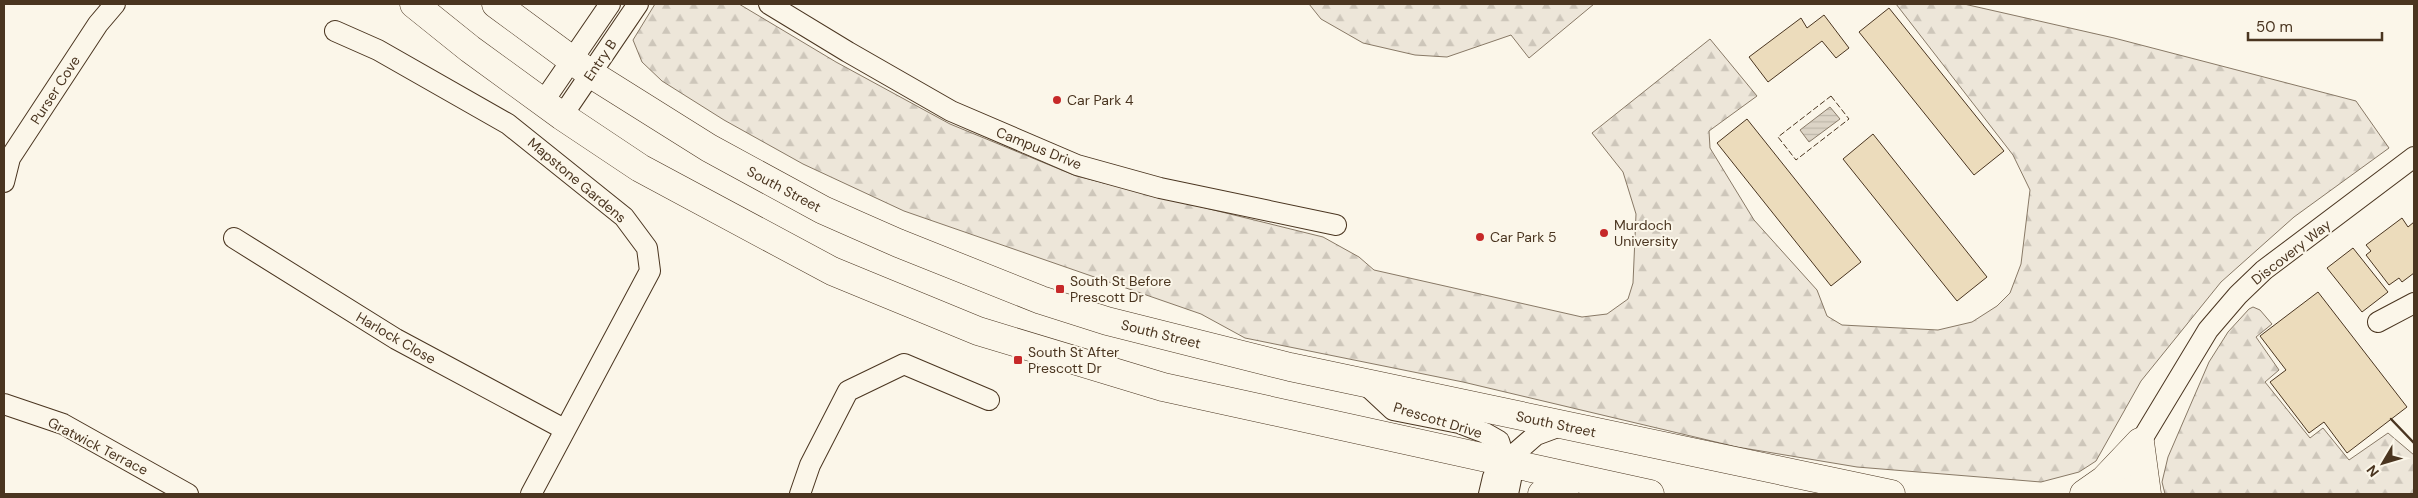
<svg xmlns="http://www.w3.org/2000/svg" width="2418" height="498" viewBox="0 0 2418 498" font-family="'DM Sans',sans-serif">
  <defs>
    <pattern id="forest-firs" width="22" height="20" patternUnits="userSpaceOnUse" patternTransform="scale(1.25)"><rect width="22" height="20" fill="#ede6d9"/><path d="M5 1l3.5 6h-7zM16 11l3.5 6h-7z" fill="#cdc6ba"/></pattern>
    <pattern id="water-rules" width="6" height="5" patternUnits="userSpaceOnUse" patternTransform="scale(1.25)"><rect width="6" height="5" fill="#dcd4c6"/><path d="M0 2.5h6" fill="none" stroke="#beb7aa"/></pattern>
  </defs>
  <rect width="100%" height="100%" fill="#fbf6e9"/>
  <!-- forest -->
  <path fill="url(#forest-firs)" stroke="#887966" d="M655,4h84l97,58 114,62 126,52 247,61 36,20 15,13 208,47 25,-3 21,-15 5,-16 3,-69 -13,-42 -31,-39 118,-94 47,57 -48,35 1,17 44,72 63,70 10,26 15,9 96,5 34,-8 25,-16 13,-13 11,-29 9,-74 -17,-35 -117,-151h68l150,34 242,63 33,47 -95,69 -73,65 -80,99 -45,80 -17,11 -38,10 -184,-15 -120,-20 -274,-65 -218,-44 -44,-24 -297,-103 -101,-47 -79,-44 -62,-39 -20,-19 -9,-22z
    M1309,4h285l-65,54 -18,-23 -64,22 -32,-2 -52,-12 -42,-24z
    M2253,307l7,3 12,14 -16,13 23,33 -14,12 45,56 13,-10 26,32 39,-27 26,22v39h-249l-3,-12 6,-25 41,-95 19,-30 21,-23z"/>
  <!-- water -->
  <path fill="url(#water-rules)" stroke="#887966" d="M1830,107l10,12 -31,23 -9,-12z"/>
  <!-- building -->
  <path fill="#ecdcbc" stroke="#4a3520" d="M1889,8l115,143 -30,24 -115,-143z
    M1824,15l25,33 -13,10 -14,-17 -54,41 -19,-25 52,-39 6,10z
    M1747,119l114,143 -30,24 -114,-143z
    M1873,134l114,143 -30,24 -114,-142z
    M2402,218l6,9 6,-5v51l-12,9 -3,-4 -10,7 -23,-30 5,-4 -5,-6z
    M2353,248l35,44 -26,20 -35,-44z
    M2318,292l89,115 -60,46 -23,-31 -15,11 -39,-51 16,-12 -26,-34z"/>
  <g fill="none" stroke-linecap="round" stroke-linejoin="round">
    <defs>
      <path id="minor" d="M769,4l79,48 103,59 126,54 83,23 176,37
        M335,31l43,19 130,74 116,93 23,31 3,23 -119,223
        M543,102l67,-98
        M562,116l76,-112
        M4,182l6,-24 88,-134 17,-20
        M234,238l162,101 168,90
        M2378,322l36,-19
        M1364,383l29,27 66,13 26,10 14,8 12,38 -3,15
        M4,404l59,20 125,70
        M800,494l10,-29 38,-74 56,-27 85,36
        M1489,494l4,-17 13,-16 30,-26 27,-10
        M2109,494l99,-164 30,-35 26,-25 150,-113
        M2128,494l8,-35"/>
      <path id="highway" d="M414,4l56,45 92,67 78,52 192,103 146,60 185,56 487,107
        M496,4l95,70 118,74 114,62 75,33 143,57 66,21 183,46 601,127
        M2140,442l7,52
        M1542,494l7,-3 15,3
        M2084,494l20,-14 36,-38"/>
    </defs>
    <!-- minor casing -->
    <use href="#minor" stroke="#4a3520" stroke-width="22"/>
    <!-- highway casing -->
    <use href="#highway" stroke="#4a3520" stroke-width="29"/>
    <!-- minor -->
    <use href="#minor" stroke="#fbf6e9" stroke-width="20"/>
    <!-- highway -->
    <use href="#highway" stroke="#fbf6e9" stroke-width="28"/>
    <!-- fence -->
    <path stroke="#4a3520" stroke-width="1" stroke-dasharray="6 2.5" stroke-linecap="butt" d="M1831,96l18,23 -53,41 -18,-23z"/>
    <!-- wall -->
    <path stroke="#4a3520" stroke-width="2.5" d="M2391,419l23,24"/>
  </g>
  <!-- markers -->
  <g fill="#c62828" stroke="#fbf6e9" stroke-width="2">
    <circle cx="1057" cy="100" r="5"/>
    <circle cx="1604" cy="233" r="5"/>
    <circle cx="1480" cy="237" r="5"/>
    <rect x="1055" y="284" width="10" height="10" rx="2.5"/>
    <rect x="1013" y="355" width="10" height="10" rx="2.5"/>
  </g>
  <g text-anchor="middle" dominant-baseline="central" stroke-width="4" stroke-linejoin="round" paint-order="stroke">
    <!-- street labels -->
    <g font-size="14" fill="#4a3520" stroke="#fbf6e9">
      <text transform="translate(600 60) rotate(-56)">Entry B</text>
      <text transform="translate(55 90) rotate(-57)">Purser Cove</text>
      <text transform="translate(1039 148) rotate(22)">Campus Drive</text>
      <text transform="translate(577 180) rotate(40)">Mapstone Gardens</text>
      <text transform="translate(784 189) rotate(28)">South Street</text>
      <text transform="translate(2291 252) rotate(-38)">Discovery Way</text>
      <text transform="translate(1161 334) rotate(14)">South Street</text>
      <text transform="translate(396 338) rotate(30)">Harlock Close</text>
      <text transform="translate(1438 420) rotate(17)">Prescott Drive</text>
      <text transform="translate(1556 424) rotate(12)">South Street</text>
      <text transform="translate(98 446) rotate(27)">Gratwick Terrace</text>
    </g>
    <!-- poi labels -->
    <g font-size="14" fill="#4a3520" stroke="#fbf6e9" text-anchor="start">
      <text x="1067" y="100">Car Park 4</text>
      <text x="1614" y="225">Murdoch<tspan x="1614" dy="16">University</tspan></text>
      <text x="1490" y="237">Car Park 5</text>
      <text x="1070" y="281">South St Before<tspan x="1070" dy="16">Prescott Dr</tspan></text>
      <text x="1028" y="352">South St After<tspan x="1028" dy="16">Prescott Dr</tspan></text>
    </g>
  </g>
  <!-- border -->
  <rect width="2418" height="498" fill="none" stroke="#4a3520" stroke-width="10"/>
  <!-- north arrow -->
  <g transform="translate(2383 463) rotate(232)" stroke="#fbf6e9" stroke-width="4" paint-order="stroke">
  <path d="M0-4L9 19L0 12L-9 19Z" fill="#4a3520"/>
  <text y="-8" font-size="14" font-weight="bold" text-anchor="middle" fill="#4a3520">N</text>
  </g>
  <!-- scale -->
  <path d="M2248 32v8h134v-8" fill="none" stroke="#4a3520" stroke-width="2.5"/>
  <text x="2256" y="32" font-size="15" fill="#4a3520" stroke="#fbf6e9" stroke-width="4" paint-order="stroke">50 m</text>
</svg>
